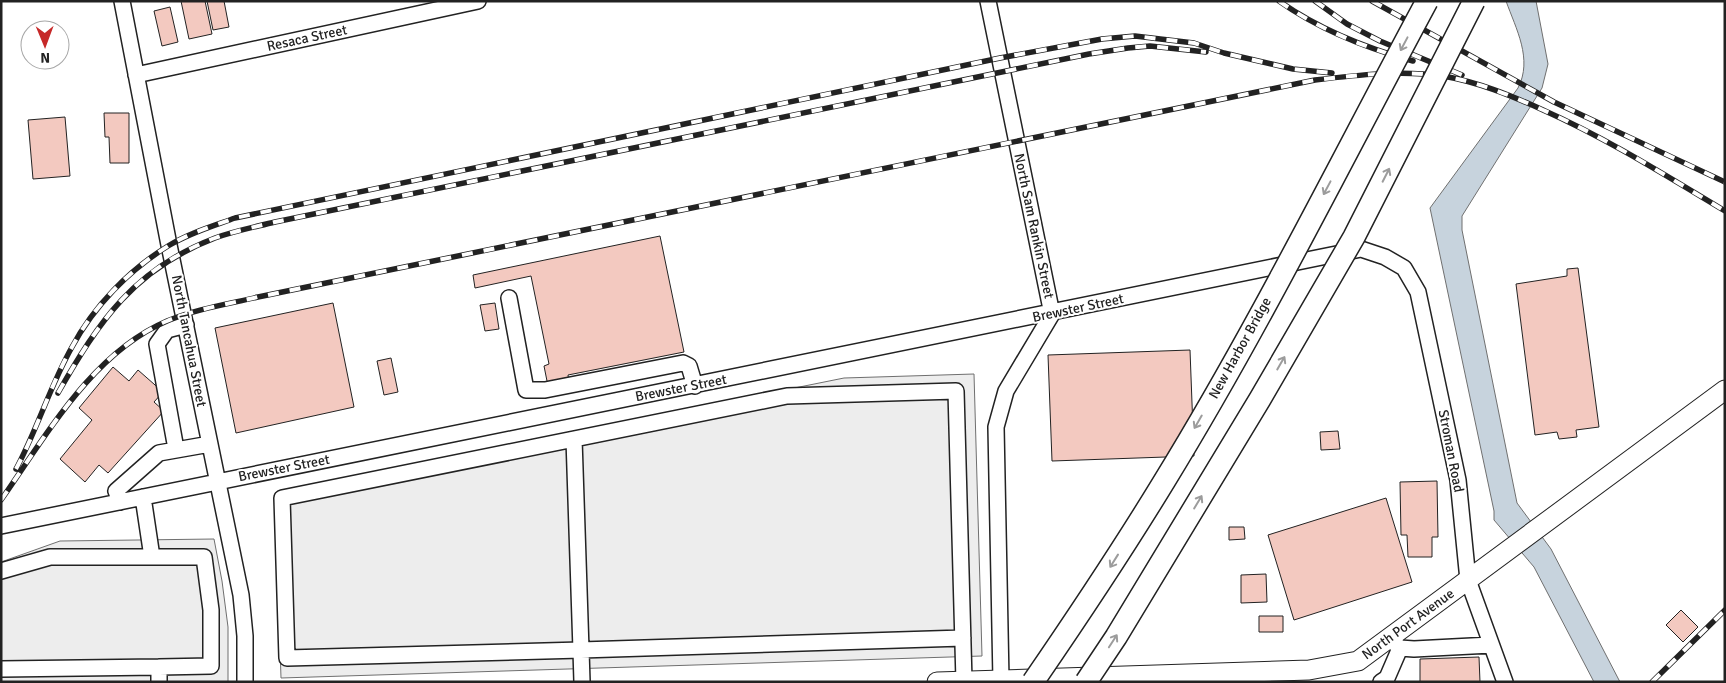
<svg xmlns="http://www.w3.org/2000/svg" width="1726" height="683" viewBox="0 0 1726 683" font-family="Signika,sans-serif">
  <rect width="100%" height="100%" fill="#fff"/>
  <!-- parking -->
  <path fill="#ededed" stroke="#6f6f6f" d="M974,374l8,282 -701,22 -6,-185 569,-115z
    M214,539l8,42 6,46v55h-227v-120l59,-21z"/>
  <!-- water -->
  <path fill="#c7d3dd" stroke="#6f6f6f" d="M1506,1h30l12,63 -6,24 -80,128v14l55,273 34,46 69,133h-26l-60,-115 -40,-47v-9l-64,-303 88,-120c15,-29 -2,-59 -12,-87z"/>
  <!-- building -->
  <path fill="#f3c9c0" stroke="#222" d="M181,1h24l7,33 -23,5z
    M207,1h17l5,26 -16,3z
    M170,7l8,35 -16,4 -8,-35z
    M104,113h25v50h-19l-1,-26h-4z
    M65,117l5,59 -37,3 -5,-59z
    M660,236l24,116 -116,23 1,7 -21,4 -4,-20 5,-2 -18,-88 -56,12 -2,-13z
    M1578,268l21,159 -23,3 1,7 -18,2 -2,-7 -22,3 -19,-151 51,-8v-7z
    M333,303l21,104 -118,26 -21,-105z
    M495,303l4,26 -14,2 -5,-26z
    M1190,350l4,106 -142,5 -4,-106z
    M391,358l7,34 -14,3 -7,-34z
    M113,367l16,14 9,-11 25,22 -9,10 10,9 -56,62 -9,-8 -14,17 -25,-23 32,-39 -13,-12z
    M1338,431l2,18 -19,1 -1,-18z
    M1437,481l1,56h-6v20h-24l-1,-22h-6l-1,-53z
    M1386,498l26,84 -118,38 -26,-85z
    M1229,527h15l1,12 -16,1z
    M1266,574l1,28 -26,1v-28z
    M1681,610l17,17 -15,15 -17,-17z
    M1259,616h24v16h-24z
    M1479,657l1,25h-60v-23z"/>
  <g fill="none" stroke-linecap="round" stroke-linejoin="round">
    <defs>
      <path id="minor" d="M122,1l47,244 72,350 4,41v46
        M988,1l64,313 -46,77 -10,36 5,253
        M136,75l342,-74
        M509,298l17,92h19l138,-27 6,3 6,20
        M574,439l7,211 382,-12
        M176,449l-19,-105 10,-14 19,-5
        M143,497l9,60
        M120,502l-4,-11 43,-38 51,-9
        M1,526c453,-95 907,-182 1360,-277l24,8 19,11 14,24 40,188 10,100 37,102
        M1,571l49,-14h154l7,53v56l-52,1v15
        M1389,638l11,10 14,1 77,-4
        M1,669l158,-2
        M582,682l-1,-32 -294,8 -5,-160 505,-102 169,-5 8,290
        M1381,682l6,-4 13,-30"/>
      <path id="major" d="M937,682l372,-12 49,-9 367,-271"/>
    </defs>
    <!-- minor casing -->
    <use href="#minor" stroke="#222" stroke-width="18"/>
    <!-- major casing -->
    <use href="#major" stroke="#222" stroke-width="21"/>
    <!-- minor -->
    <use href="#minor" stroke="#fff" stroke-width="15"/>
    <!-- major -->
    <use href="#major" stroke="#fff" stroke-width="19"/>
    <defs>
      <path id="rail" d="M1279,1c41,29 87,47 134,60
        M1315,1l32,23 33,17 82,34
        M1372,1l182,101 171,80
        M58,393c41,-72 76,-124 157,-155 19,-7 40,-11 60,-16l814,-168 39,-6 22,-2 56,6
        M16,469c21,-39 34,-83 56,-122 22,-41 57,-77 96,-101 21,-13 45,-20 67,-28l765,-160 102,-19 33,-3 59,7 30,10 69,16 39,4
        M1,500c45,-64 91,-147 166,-179 29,-12 61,-17 91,-24l1057,-217c42,-5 86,-10 128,-4 35,6 67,19 100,34 63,28 122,65 182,101
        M1652,682l73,-72"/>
    </defs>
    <!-- rail casing -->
    <use href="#rail" stroke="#222" stroke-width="5.5"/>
    <!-- rail -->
    <use href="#rail" stroke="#fff" stroke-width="4" stroke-dasharray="11" stroke-linecap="butt"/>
    <defs>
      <path id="highway-bridge" d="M1033,682c46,-67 90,-133 132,-202 95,-155 176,-319 262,-479
        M1086,682l30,-45 144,-238 94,-162 120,-236"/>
    </defs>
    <!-- highway-bridge casing -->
    <use href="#highway-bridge" stroke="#222" stroke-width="24" stroke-linecap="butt"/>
    <!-- highway-bridge -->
    <use href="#highway-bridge" stroke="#fff" stroke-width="21"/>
  </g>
  <!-- one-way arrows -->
  <defs><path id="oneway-shaft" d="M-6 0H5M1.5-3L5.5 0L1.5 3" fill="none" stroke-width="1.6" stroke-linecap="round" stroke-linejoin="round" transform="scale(1.25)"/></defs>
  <g stroke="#9c9c9c">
    <use href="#oneway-shaft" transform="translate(1404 44) rotate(118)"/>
    <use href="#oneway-shaft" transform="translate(1386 175) rotate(-63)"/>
    <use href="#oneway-shaft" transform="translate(1327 188) rotate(118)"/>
    <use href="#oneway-shaft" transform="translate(1281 363) rotate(-60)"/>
    <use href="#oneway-shaft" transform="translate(1198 422) rotate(120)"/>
    <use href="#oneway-shaft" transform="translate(1198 502) rotate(-59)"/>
    <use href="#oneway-shaft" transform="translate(1114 561) rotate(122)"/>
    <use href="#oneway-shaft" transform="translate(1113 641) rotate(-57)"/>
  </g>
  <g text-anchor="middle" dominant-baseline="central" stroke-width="4" stroke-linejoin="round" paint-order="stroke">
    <!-- street labels -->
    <g font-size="14" fill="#222" stroke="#fff">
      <text transform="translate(307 38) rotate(-12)">Resaca Street</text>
      <text transform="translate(1034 226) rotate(78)">North Sam Rankin Street</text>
      <text transform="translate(1078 308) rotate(-12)">Brewster Street</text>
      <text transform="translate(189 341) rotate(79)">North Tancahua Street</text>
      <text transform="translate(1240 348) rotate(-61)">New Harbor Bridge</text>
      <text transform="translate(681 388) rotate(-11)">Brewster Street</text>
      <text transform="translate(1451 451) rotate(79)">Stroman Road</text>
      <text transform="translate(284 468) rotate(-11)">Brewster Street</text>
      <text transform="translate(1408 624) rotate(-36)">North Port Avenue</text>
    </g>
  </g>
  <!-- border -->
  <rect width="1726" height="683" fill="none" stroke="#222222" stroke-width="5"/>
  <!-- north arrow -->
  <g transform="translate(45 45) rotate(179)"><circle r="24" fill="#ffffff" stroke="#a7a7a7"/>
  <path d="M0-4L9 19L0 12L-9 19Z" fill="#c62828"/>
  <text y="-8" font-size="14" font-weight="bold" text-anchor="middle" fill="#222222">N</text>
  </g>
</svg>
